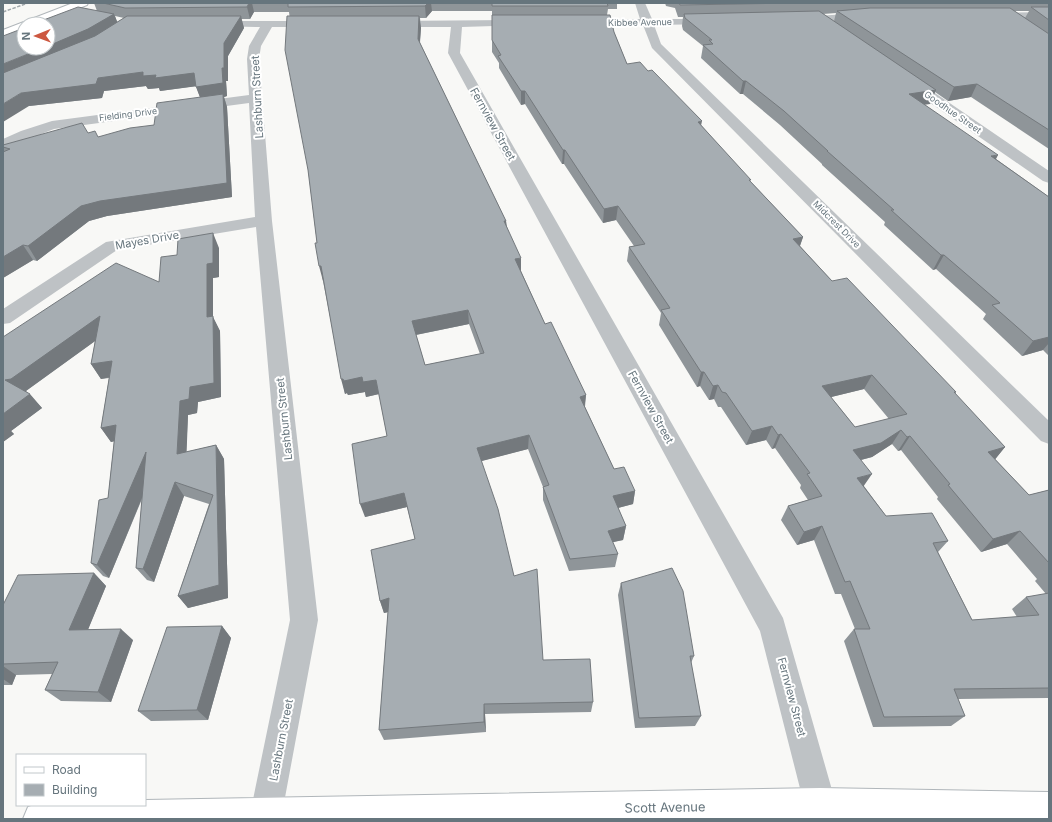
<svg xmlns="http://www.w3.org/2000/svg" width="1052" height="822" viewBox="0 0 1052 822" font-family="Inter,sans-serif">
  <rect width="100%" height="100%" fill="#f8f8f6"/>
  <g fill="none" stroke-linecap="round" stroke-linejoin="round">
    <defs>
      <path id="secondary" d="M73,3h15l-1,2 -49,19h-14v6l-21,7v-7z
        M820,788l229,4v27h-1026l5,-12 6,-2h111v-5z"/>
    </defs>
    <!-- secondary casing -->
    <use href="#secondary" stroke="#b0b6ba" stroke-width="2"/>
    <!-- street -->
    <path fill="#bec2c5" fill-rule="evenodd" d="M635,3h10l7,16h65l2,2 -2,2 -4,1 -59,1 7,19 388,377v23l-8,-3 -389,-393 -9,-23 -62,1 -6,-3 6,-3 59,-1z
      M1049,12v6l-58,1 -6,-3 6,-3z
      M865,13l4,1 2,2 -2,2 -70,5 -6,-3 6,-3z
      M521,20l6,3 -2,2 -63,2 -2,26 323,565 53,186 -4,12c-10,3 -14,3 -24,0l-4,-12 -44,-173 -312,-578 3,-26h-60l-6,-3 6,-3z
      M213,21h104l6,3 -6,3h-45l-11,19 -2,13 13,162 46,399 -37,199h-28l-3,-5 40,-194 -34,-393 -139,23 -107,73 -7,1v-15l103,-67 149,-25 -6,-114 -195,26 -51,20v-10l18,-8 31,-10 197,-26 -2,-36 2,-13 11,-19 -51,-1 -2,-2z
      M908,77l5,1 136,93v12l-6,-2 -140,-97 -1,-3 1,-3z"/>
    <!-- secondary -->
    <use href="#secondary" fill="#fff" fill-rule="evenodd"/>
    <!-- rail -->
    <path stroke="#a0a7ab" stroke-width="1.5" stroke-dasharray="3.5 1.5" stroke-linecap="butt" d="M3,12l25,-9"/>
  </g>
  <!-- wall -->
  <path fill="#8f9599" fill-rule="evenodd" d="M94,3h523v6h-9l-1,6 20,49 74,61 49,56 53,56 -3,9 32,35 124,111 -1,2 50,53 -10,12 34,36 20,-5v208l-91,1 7,17 -14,10 -78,1 -29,-86 10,-12h1l-14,-35h-6l-21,-54 -17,5 -16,-25 7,-14 20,-6 -8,-12 1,-3 -26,-37 -3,1 -6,-9 -20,5 -25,-38h-3l-4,-8 -5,1 -9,-14 -3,1 -38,-62 2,-12 -34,-52 2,-14 5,-1 -18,-26 -13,3 -39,-59h-2l-37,-60 -4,1 -22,-37v-5l-7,-11v-41h-60l-6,7h-6l1,10 -1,15 86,178 1,6 14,44 24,53 41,71 -1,12 29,62 21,22 -2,13 -15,4 8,18 -3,14 -11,2 6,12 -3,13 -46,4 -26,-71v-13l-15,-38 -47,12 33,115 29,84 50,42 -2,10 -106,2 1,18 -102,8 -5,-10 9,-118 -4,1 -4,-12 35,-62 -8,-32 -42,10 22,-81 -8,-42 -13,3 -1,-5 -17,3 -1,-2 -2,1 -22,-113 -6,-38 -28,-231h-35l-4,7h-9l3,9 -16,28v25h-2l1,15 -3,1 3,10 5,90 -125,19 -18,5 -52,40 -4,-1 -30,18v-126h1l-1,-1v-6l85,-12 10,4 56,-12 46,-28 -4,-11 -36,5 -1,-3 -11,1 -2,-3 -42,5 -2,7 -73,8 68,-95zM115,16l9,2 -7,4zM469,324l11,30 -55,11 -9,-30zM864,389l25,30 -34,8 -24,-30zM892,444l6,7 3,-1 37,47 -1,2 44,53 26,-8 30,35 -2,2 11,13 -20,3 -14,12 5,8 -45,3 -34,-68 10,-11 -62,-25 -22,-30 -3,-26 11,-3z
    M665,3h384v146l-78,-52 -23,4 -13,-9 -5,12h-6l72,55 53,38v159l-6,-6 -21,6 -39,-37 3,-5 -50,-45 -3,1 -49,-45 1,-3 -63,-57v-1l-42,-39 -37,-31h-3l-39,-36 2,-12 -20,-16 -1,-4 1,-9h-5l-3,-9 -9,-2zM1014,11h15l-4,7zM836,13l-2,8 -11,-7z
    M219,248v29l-6,1v39l7,14 1,66 -23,5 -1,11 -9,2 -2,37 30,-7 8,14 4,139 -40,10 -10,-12 31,-92 -25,-8 -30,86 -7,-2 -11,-12 6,-69 -33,79 -6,-2 -12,-13 17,-65 6,-57 -3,1 -10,-14 8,-50 -8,1 -10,-15 4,-23 -69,50 16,17 -31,23 3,3 -11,8v-105l156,-55z
    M94,573l12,13 -18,43 45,11 -22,62 -50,-1 -16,-11 7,-16 -36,1 -4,10h-9v-80z
    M621,583l73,73 -3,7 10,53 -6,10 -60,2 -17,-133z
    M222,626l9,12 -23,82 -57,1 -13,-10z"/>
  <!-- shaded-wall -->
  <path fill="#74797d" d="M249,3h3l2,9 -4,7 -3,-12z
    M428,3h3l1,8 -6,7 -1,-12z
    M114,14l5,12 -116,54v-16l40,-16h5v-2z
    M241,16l3,12 -16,28v25h-2l1,15 -3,1 3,10 5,90 -125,19 -18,5 -52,40 -9,-15 173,-146 -5,-13 26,-19 2,-25z
    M419,16l2,12 -2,23 -1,-12z
    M143,72l51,1 4,13 -38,5 -1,-3 -11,1 -2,-3 -42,5 -2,7 -73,8 -26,16v-18l18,-11 77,-15z
    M743,81h3l-3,13h-3z
    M977,84l-6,13 -23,4 6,-14z
    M936,90l-6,14 -27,4 6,-14z
    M521,91h4v13l-4,1z
    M702,121l-3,14 -1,-13z
    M563,150h2l-1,14h-2z
    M998,155l-7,14v-13z
    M618,206l-2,14 -13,3 1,-14z
    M504,221h2l1,14z
    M213,233l6,15v29l-6,1v39l7,14 1,66 -23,5 -1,11 -9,2 -2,53 -9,-14 3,-53 10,-14 17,-70v-53z
    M803,237l-5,14 -5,-12z
    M23,245l10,15 -30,18v-21z
    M941,255h3l-8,14 -3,1z
    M521,258v14l-6,-13z
    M319,266h2l4,14 -2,1z
    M468,310l1,14 -54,11 -3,-14z
    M100,316l9,15 -86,62 -18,-13z
    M1049,337v6l-6,7 -21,6 11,-15z
    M112,361l9,14 -20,4 -10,-15z
    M701,372h3l-4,14 -3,1z
    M872,375l-8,14 -49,12 7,-15z
    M362,377l14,3 3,14 -13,3 -1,-5 -17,3 -1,-2 -2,1 -4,-15z
    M718,385l-4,14 -5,1 4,-14z
    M30,394l12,14 -31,23 3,3 -11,8v-28z
    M586,395l-2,15 -4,-13z
    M116,425l10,14 -15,3 -10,-14z
    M772,426l-6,14 -20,5 6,-14z
    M901,430l-9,14 -20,13 -27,7 8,-14z
    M781,434l-6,14 -3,1 6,-14z
    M529,435l-1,14 -50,13 -1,-14z
    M910,436l-9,14 -3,1 9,-14z
    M216,445l8,14 4,139 -40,10 -10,-12 41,-11z
    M1005,447l-12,15 -5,-10z
    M146,452l9,14 -46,112 -12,-13z
    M872,474l-9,13 -6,-9z
    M175,482l9,14 -30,86 -11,-13z
    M635,491l-2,13 -23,6 3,-14z
    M404,493l3,14 -42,10 -5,-13z
    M626,526l-3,14 -18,4 3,-13z
    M822,526l-8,14 -17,5 7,-13z
    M1020,531l-13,13 -26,8 12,-13z
    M94,573l12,13 -23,56 -14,-12z
    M389,598l4,13 -9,2 -4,-12z
    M222,626l9,12 -23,82 -11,-10z
    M121,629l12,11 -22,62 -13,-10z
    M3,666l13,9 -4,10 -9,-6z
    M484,704l1,10 1,18 -2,-10z"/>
  <!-- building -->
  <path fill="#a6adb2" stroke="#74797d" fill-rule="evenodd" d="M103,3h146l-2,4 -122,1z
    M288,3h140l-3,3 -137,1z
    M492,3h115l1,3h-116z
    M679,3h116l-115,2z
    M78,7l36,7 -26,15 -40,17v-22h-15z
    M1031,7h18v13z
    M870,8h140l39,26v96l-72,-46 -23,3 -117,-76z
    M819,11l117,79 -27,4 89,61 -7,1 58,41v140l-16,4 -41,-36 8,-2 -56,-48h-3l-50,-45h3l-67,-59h1l-44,-40 -38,-30h-3l-40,-36 10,-1 -4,-4h3l-27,-22 -1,-4z
    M492,15h118l4,17 13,32 13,-2 8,9 4,-1 50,51 -4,1 53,58h-2l54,57 -10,2 39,42 15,-3 109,114h-2l51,55 -17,5 41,43 20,-5v73l-29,-32 -27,8 -45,-54 2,-1 -40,-48 -3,1 -6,-7 -20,13 -28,7 19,24 -15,4 29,38 46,-3 16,28 -15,2 39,77 67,-5 -13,-18 23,-4v95l-95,1 11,27 -81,1 -30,-88h16l-20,-48 -5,1 -23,-56 -18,6 -16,-26 34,-10 -15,-22 3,-1 -29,-39 -3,1 -6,-9 -20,5 -26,-38 -4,-1 -4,-7 -5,1 -9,-14h-3l-40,-62 9,-2 -41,-61 16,-3 -27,-38 -14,3 -39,-59h-2l-38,-59h-4l-23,-35 3,-1 -9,-15zM872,375l35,39 -52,13 -33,-41z
    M127,16h114l-17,27v25h-2l1,15 -27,4 -2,-14 -39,5 1,-3 -13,1v-4l-45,6 -2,6 -75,9 -18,11v-31l92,-37z
    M287,16h132l-1,23 88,182h-2l17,37 -6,1 30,65 6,-2 35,73 -6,2 34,72 10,-2 11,24 -22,5 13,30 -18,5 10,23 -48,5 -27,-72 6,-2 -20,-50 -52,13 21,61 16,67 23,-7 6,91 47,-1 3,43 -109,2v18l-105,8 10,-132 -9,3 -9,-51 44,-11 -11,-46 -44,11 -8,-60 35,-8 -11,-56 -13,2 -1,-5 -18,4 -1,-2h-2l-20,-113h-2l-4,-23h2l-9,-73 -23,-120zM468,310l16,43 -59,12 -13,-44z
    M24,28v20h19l-40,16v-28z
    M223,94l4,89 -127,18 -19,5 -53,40 -5,-1 -20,12v-105l7,-3 -7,-2v-2l79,-22 6,10 7,-2 3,6 32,-9 24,-3 3,-22z
    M213,233v30l-6,1v53l6,-1 1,67 -24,4 -1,12 -9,2 -3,53 39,-9 3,140 -41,11 35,-101 -38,-13 -32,87 -7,-1 10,-116 -49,113 -6,-2 8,-63 9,-2 8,-73 -15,3 11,-67 -21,3 9,-48 -89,63 -6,1 25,14 -27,20v-77l113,-74 43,19 2,-25 16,-2 1,-16z
    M672,568l11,23 11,65h-4l11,60 -62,2 -18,-135z
    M94,573l-25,57 52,-1 -23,63 -53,-2 13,-28 -55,2v-59l15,-30z
    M222,626l-25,84 -59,1 29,-84z"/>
  <g text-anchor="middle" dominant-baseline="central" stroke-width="4" stroke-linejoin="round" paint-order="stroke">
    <!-- far-street labels -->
    <g font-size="9" fill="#66757d" stroke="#fff">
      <text transform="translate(640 22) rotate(-1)">Kibbee Avenue</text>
      <text transform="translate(953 112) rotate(35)">Goodhue Street</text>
      <text transform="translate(128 114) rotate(-7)">Fielding Drive</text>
      <text transform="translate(837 224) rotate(45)">Midcrest Drive</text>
    </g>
    <!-- street labels -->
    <g font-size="11" fill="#66757d" stroke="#fff">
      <text transform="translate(257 97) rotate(-93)">Lashburn Street</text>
      <text transform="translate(493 124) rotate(61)">Fernview Street</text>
      <text transform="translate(147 240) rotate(-10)">Mayes Drive</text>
      <text transform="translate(651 407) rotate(61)">Fernview Street</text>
      <text transform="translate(284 419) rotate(-96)">Lashburn Street</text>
      <text transform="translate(792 697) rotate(75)">Fernview Street</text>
      <text transform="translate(281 740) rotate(-79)">Lashburn Street</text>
    </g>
    <!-- near-street labels -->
    <g font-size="13" fill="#66757d" stroke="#fff">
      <text transform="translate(665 807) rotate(-1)">Scott Avenue</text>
    </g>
  </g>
  <!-- border -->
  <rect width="1052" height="822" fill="none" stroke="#66757d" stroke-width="8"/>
  <!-- legend -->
  <rect x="16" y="754" width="130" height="52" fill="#ffffff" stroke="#c2c8cb"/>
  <rect x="24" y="767" width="20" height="6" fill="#ffffff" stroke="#c2c8cb"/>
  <text x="52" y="774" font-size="12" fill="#66757d">Road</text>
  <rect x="24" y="784" width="20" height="12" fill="#a6adb2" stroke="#c2c8cb"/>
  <text x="52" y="794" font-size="12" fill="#66757d">Building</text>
  <!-- north arrow -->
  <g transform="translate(36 36) rotate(269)"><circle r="19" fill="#ffffff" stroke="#c2c8cb"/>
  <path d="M0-3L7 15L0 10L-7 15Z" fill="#cd5841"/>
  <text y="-6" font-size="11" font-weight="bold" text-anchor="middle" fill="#66757d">N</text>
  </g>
</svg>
